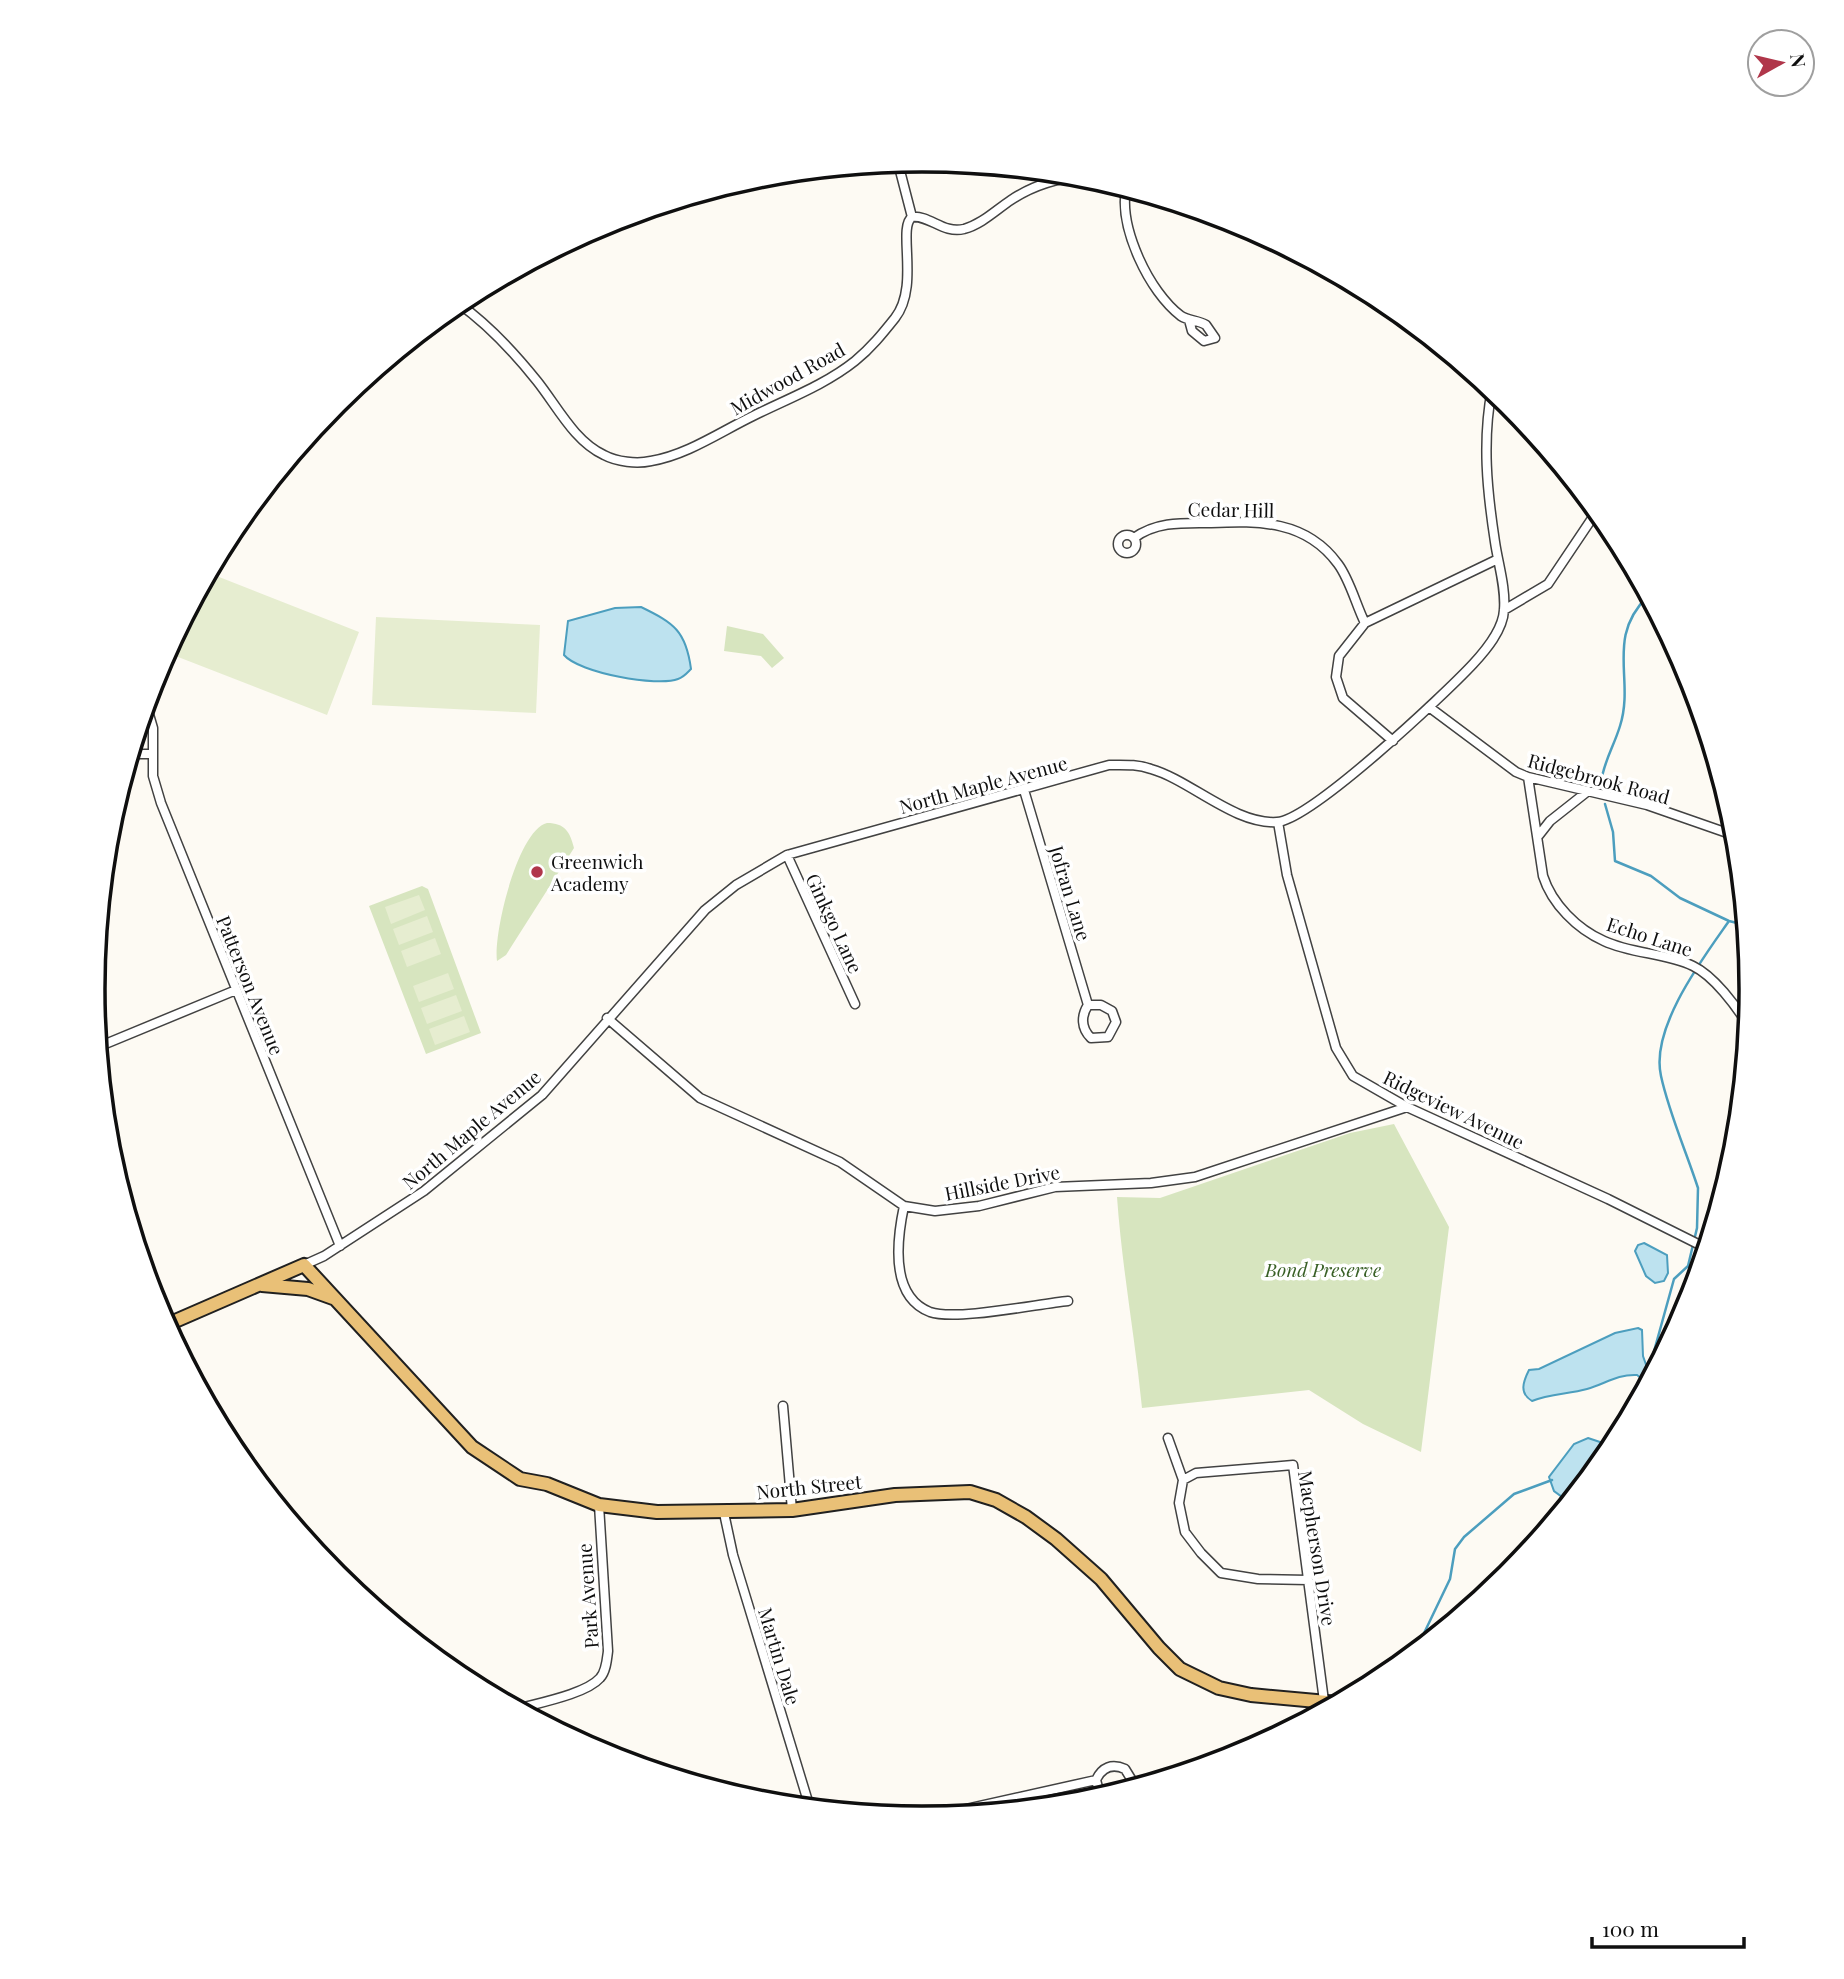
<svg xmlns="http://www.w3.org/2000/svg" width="1844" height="1979" viewBox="0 0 1844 1979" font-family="'Playfair Display',serif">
  <rect width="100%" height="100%" fill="#fdfaf3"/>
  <!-- green -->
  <path fill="#d7e5bf" d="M727,626l36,8 21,24 -12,10 -11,-12 -37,-5z
    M547,823c18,0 23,9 27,25l-68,107 -9,6c-4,-28 21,-131 50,-138z
    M422,886l6,3 53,144 -55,21 -57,-148z
    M1394,1124l55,103 -28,225 -58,-28 -54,-34 -167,18c-7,-71 -20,-140 -25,-211l43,1 190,-65z"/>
  <!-- pitch -->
  <path fill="#e6edd0" d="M209,573l150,59 -32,83 -154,-60 21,-53z
    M376,617l164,8 -4,88 -164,-8z
    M419,895l6,15 -34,14 -6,-17z
    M427,916l6,16 -34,13 -6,-16z
    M435,938l6,16 -34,13 -6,-16z
    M448,973l6,16 -35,13 -6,-16z
    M456,995l6,16 -35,13 -6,-16z
    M464,1016l6,16 -35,13 -6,-16z"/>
  <!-- water -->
  <path fill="#bde2ef" stroke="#4c9ebe" stroke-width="2" d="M641,607c33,16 45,24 50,62 -4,4 -7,8 -13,10 -20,8 -99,-6 -114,-24l4,-34 47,-13z
    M1644,1243l23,12 1,18 -4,8 -9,2 -9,-7 -11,-25 3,-6z
    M1638,1328l4,2 1,26 7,20 -3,7 -10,-8c-20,-1 -32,9 -50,14 -18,5 -38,5 -55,12 -13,-8 -9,-19 -3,-31l10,-1 76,-36z
    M1588,1438l18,6v8l-37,50 -15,-11 -5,-14 25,-33z"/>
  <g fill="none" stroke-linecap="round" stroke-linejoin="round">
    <!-- stream -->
    <path stroke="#4c9ebe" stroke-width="2.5" d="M1601,783c2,-20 13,-37 19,-57 15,-47 -15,-88 28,-130
      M1605,804l8,28 2,29 36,15 29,22 49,23 16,4
      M1648,1373l26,-94 14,-13 9,-38 1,-40c-12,-37 -29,-75 -37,-112 -11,-48 42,-118 68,-155
      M1415,1652l35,-73 5,-30 9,-12 50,-43 38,-14"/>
    <defs>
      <path id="street" d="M898,163l14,54
        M1126,189c-7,39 23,103 55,127 8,5 17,4 25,9l9,13 -11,3 -12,-10 -3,-11
        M458,303c31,22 55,48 79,78 20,25 37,60 67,74 13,7 33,9 47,6 36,-6 69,-29 102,-45 34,-17 72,-31 102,-55 16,-13 28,-28 40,-43 25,-32 2,-90 17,-101 18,-2 31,17 52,12 18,-5 32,-19 47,-29 21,-14 47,-22 72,-24
        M1118 544a9 9 0 1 1 18 0a9 9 0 1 1-18 0Z
        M1134,538c23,-17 50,-15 77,-15 48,-2 95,-3 127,41 12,16 18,41 27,59
        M1504,610l44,-26 49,-73
        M146,704l7,24v26
        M1429,707l87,65 12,5 119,28 89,31
        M1393,741l-50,-43 -7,-21 3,-21 26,-33 133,-64
        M131,754h22v22l8,27 179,443
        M1528,777l15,99c9,28 34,53 61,65 28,13 62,12 89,25 21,10 43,40 55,59
        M1024,790l64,215c-7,11 -7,23 3,33l17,-1 8,-15 -4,-11 -11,-6h-13
        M1278,822l9,53 49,173 17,28 54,31 201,92 98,49
        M1539,835l11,-14 38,-30
        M787,855l68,149
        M607,1018l93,80 140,64 64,44 31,5 44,-5 76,-19 96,-4 44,-6 212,-70
        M98,1047l138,-57
        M904,1206c-7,33 -15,90 26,106 26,9 107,-8 138,-11
        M304,1265l20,-9 100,-65 118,-96 163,-185 31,-25 51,-30 322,-90c15,0 28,-1 42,4 39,11 84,56 126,53 34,-2 168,-128 196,-158 13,-14 30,-34 31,-54 2,-22 -6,-47 -9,-68 -8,-52 -13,-101 -3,-153
        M783,1406l9,104
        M1168,1438l15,42 -4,23 6,29 16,21 20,20 37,6 50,1
        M1183,1480l13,-7 97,-8 31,236
        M724,1513l9,42 77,253
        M517,1709c21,-6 69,-15 83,-31 6,-6 7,-19 8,-27l-9,-146
        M1101,1798l-5,-18c6,-13 16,-17 29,-11l8,13 -1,6
        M921,1819l175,-39"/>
      <path id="primary" d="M262,1285l46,4 25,9
        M166,1325l138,-60 168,182 48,32 27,5 52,21 58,7 135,-2 103,-15 75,-3 26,8 30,17 30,22 45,40 58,69 21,21 39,19 32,7 87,8"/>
    </defs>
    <!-- street casing -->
    <use href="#street" stroke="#424242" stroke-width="11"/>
    <!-- primary casing -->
    <use href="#primary" stroke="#202020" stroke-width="16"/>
    <!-- street -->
    <use href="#street" stroke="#fff" stroke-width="8"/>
    <!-- primary -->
    <use href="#primary" stroke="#e9c077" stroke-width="12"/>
  </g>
  <!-- markers -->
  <circle fill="#b0364a" stroke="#fff" stroke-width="2.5" cx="537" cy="872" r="7"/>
  <g text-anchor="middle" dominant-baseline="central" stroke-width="7" stroke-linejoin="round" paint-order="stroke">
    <!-- street labels -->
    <g font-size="19" fill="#0f0f0f" stroke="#fff">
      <text transform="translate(787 378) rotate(-29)">Midwood Road</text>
      <text transform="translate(1231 509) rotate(1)">Cedar Hill</text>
      <text transform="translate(1599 778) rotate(15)">Ridgebrook Road</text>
      <text transform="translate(983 784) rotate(-15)">North Maple Avenue</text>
      <text transform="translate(1071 893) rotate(73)">Jofran Lane</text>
      <text transform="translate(835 923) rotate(65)">Ginkgo Lane</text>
      <text transform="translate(1650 936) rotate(18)">Echo Lane</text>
      <text transform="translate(251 985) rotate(68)">Patterson Avenue</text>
      <text transform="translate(1454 1109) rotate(26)">Ridgeview Avenue</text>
      <text transform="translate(471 1129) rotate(-40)">North Maple Avenue</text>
      <text transform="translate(1002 1182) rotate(-11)">Hillside Drive</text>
      <text transform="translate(809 1486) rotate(-6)">North Street</text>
      <text transform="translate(1318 1548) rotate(81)">Macpherson Drive</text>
      <text transform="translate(587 1596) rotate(-94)">Park Avenue</text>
      <text transform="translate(780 1656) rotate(73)">Martin Dale</text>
    </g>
    <!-- poi labels -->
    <g font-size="19" fill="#0f0f0f" stroke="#fff" text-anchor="start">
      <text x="551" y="861">Greenwich<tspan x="551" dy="22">Academy</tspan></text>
    </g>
    <!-- park labels -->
    <g font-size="19" font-style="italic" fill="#396026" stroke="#fff">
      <text x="1323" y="1269">Bond Preserve</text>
    </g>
  </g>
  <!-- crop -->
  <path d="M0 0H1844V1979H0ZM105 989a817 817 0 1 1 1634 0a817 817 0 1 1-1634 0Z" fill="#fff" fill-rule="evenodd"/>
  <path fill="none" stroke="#0f0f0f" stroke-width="3.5" d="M105 989a817 817 0 1 1 1634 0a817 817 0 1 1-1634 0Z"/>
  <!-- north arrow -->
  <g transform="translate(1781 63) rotate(82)"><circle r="33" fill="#ffffff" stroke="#9f9f9f" stroke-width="2"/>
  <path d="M0-5L12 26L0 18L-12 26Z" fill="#b0364a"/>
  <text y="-10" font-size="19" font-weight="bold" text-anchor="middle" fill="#0f0f0f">N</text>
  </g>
  <!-- scale -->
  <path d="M1592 1937v10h152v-10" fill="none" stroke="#0f0f0f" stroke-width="3.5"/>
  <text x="1602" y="1937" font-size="21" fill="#0f0f0f" stroke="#ffffff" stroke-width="5" paint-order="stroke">100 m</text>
</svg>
